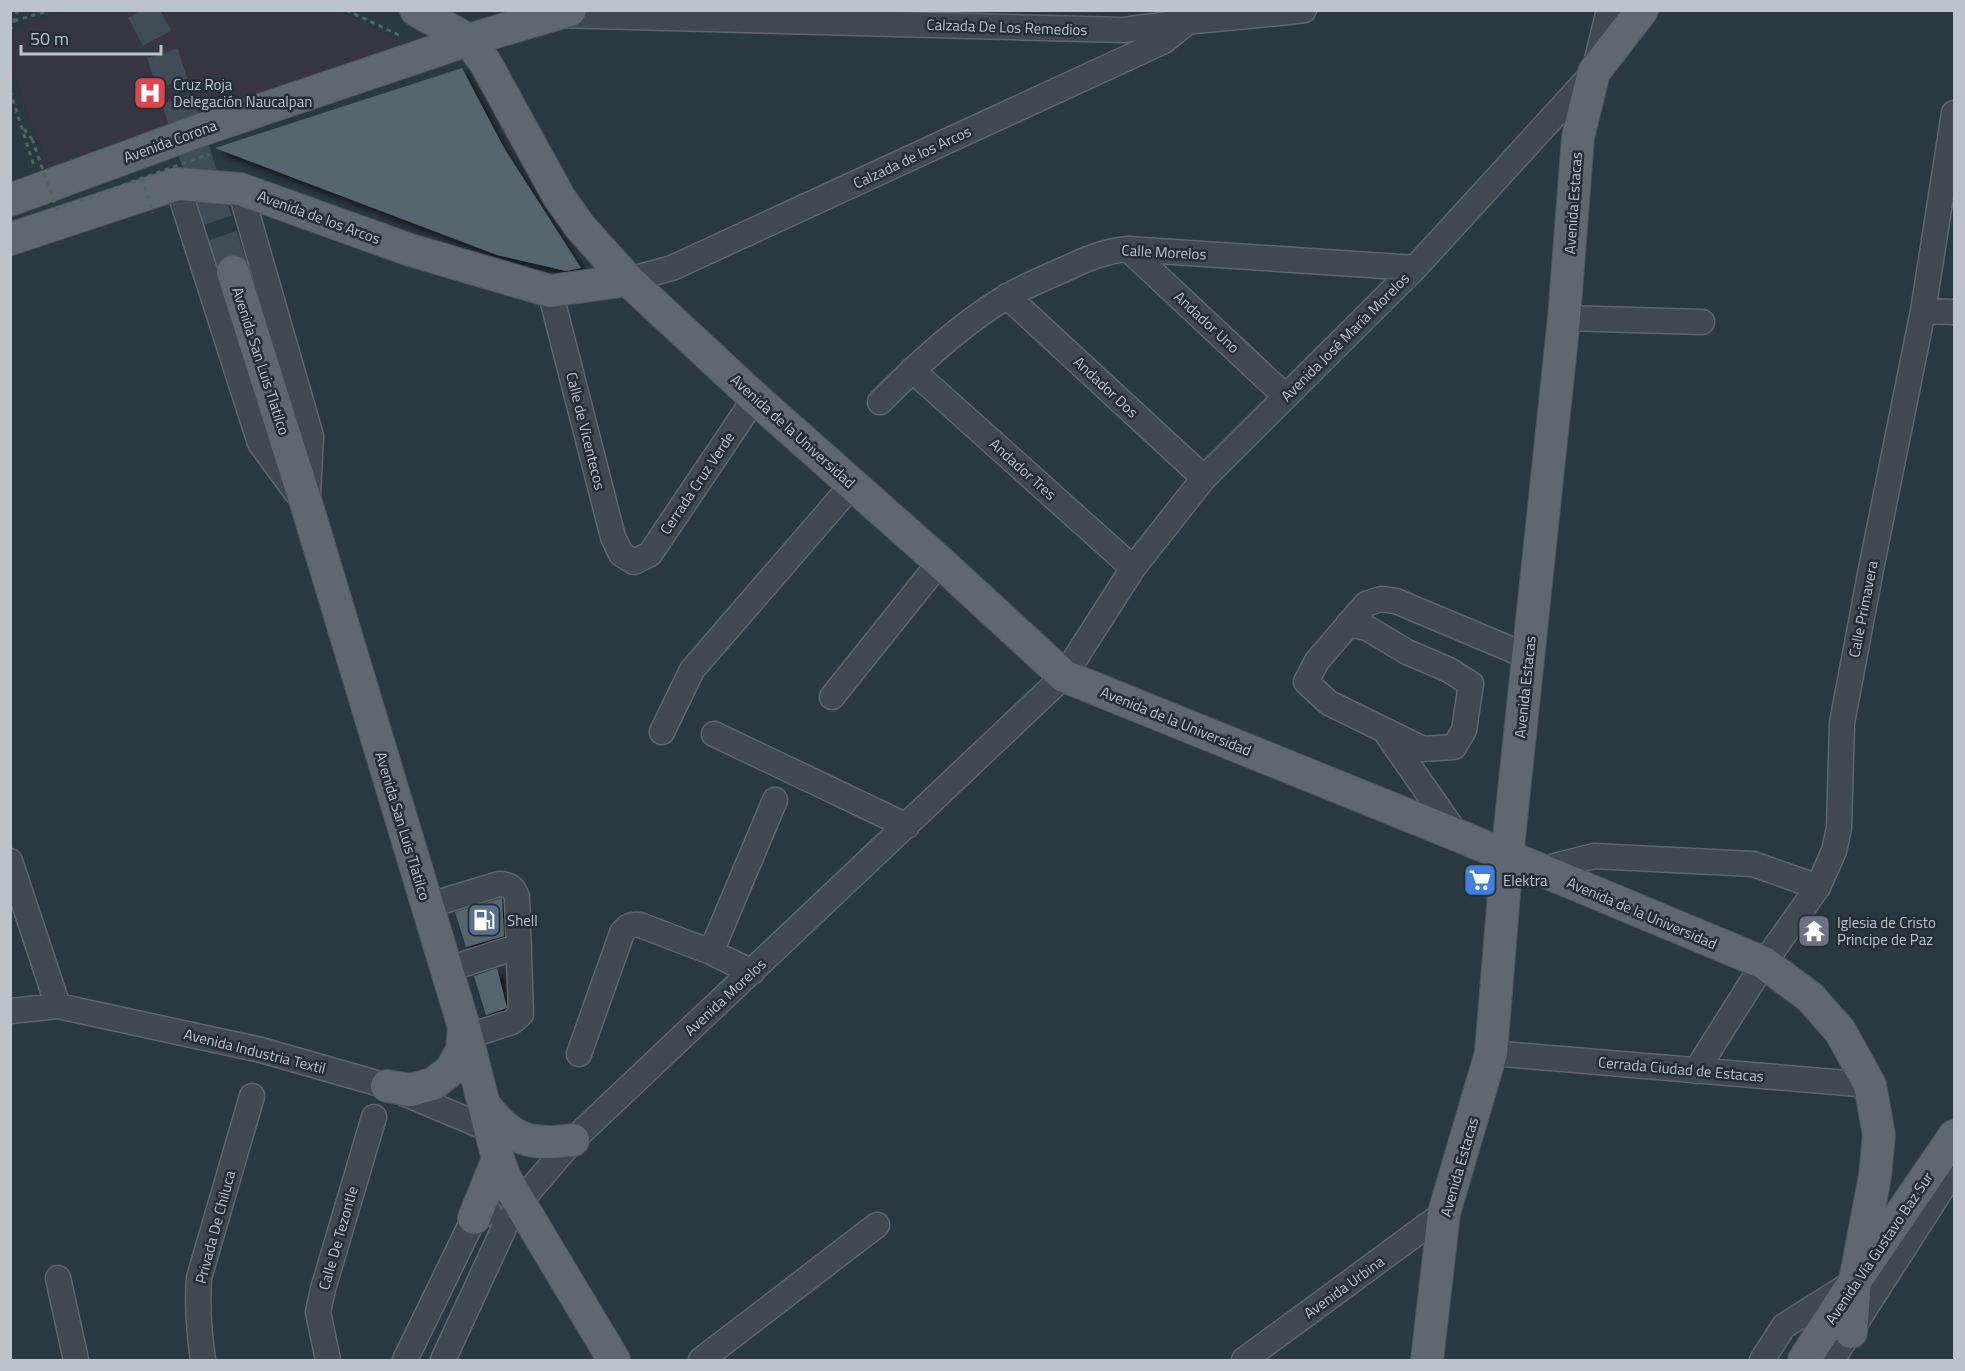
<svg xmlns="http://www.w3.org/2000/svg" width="1965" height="1371" viewBox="0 0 1965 1371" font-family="'Titillium Web',sans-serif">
  <defs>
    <filter id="shadow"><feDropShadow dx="5.5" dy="5.5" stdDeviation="3" flood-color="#0009"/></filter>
  </defs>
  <rect width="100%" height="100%" fill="#2a3841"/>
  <!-- medical -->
  <path fill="#363643" d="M71,10l268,1 57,28 2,13 -349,120 -38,-107v-23l4,-14z"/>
  <!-- building -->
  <path fill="#56656e" filter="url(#shadow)" d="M462,68l42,80 77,120 -15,3 -69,-16 -282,-107z
    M502,898l2,38 -38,11 -11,-35z
    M497,968l10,40 -21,7 -12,-39z"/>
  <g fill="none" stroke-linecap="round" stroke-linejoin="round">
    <!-- major-tunnel -->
    <path stroke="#404d56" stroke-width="32" stroke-dasharray="32 16" stroke-linecap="butt" d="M142,10l16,30 75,232"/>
    <defs>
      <path id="minor" d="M556,15l568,15c60,-10 120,-12 180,-20
        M177,184l83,259 36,49
        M240,189l71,247 -3,58
        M1128,249l157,147
        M628,280l44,-12 492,-227 27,-22
        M550,291l63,246 8,17 13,8 16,-8 105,-156
        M1007,296l197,182
        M1923,311l31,1
        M1564,318l138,4
        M912,370l221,198
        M880,402c38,-38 82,-79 128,-106 18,-10 36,-18 55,-26 21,-10 41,-19 65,-21l287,19
        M1348,624l19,4 40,24 42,18 22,14 -7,46 -10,17 -31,2 -94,-46 -23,-21 11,-21 49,-57 15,-5 15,2 133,56
        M832,697l108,-135
        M662,732l30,-62 160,-185
        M714,734l193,92
        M1387,734l70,101
        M10,861l48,145
        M1539,870l55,-14 159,8 65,23
        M427,906l72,-22c10,0 14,3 18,13l4,117 -9,8 -46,15
        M711,952l64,-152
        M446,970l73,-24
        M10,1011l48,-5 203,44 126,36 104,44
        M1491,1053l379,32
        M579,1054l43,-121c5,-7 9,-9 18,-8l71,27 41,20
        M1696,1071l68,-108 54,-76 16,-36 5,-23 3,-105 29,-154 52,-258 31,-198
        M58,1278l18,82
        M203,1360c-4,-27 -6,-53 -4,-82l53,-182
        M328,1360l-10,-48 5,-23 51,-172
        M405,1360l69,-142 15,-6
        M443,1360l62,-134 15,-24 53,-62 491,-464 69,-108 71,-90 211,-210 179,-196 15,-62
        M701,1360l176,-135
        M1244,1360l200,-147
        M1762,1360l22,-34 65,-41
        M1832,1360l122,-190"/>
      <path id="major" d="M416,10l52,30 17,22 74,135 22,31 47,52 127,118 185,164 124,114 393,159 307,128 46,34 30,34 30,54 9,50 -4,41 -20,105 -4,51
        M10,200l191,-70 267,-90 102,-30
        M10,239l167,-55 63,5 170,61 140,41 78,-11
        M233,272l74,234 157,521 34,132 7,19 109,182
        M387,1086l23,4 23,-6 18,-14 11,-20 2,-22
        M485,1106c27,34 44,40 88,34
        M474,1218l24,-59
        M1427,1360l17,-147 47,-160 16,-196 57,-539 14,-181 16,-65 48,-62
        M1804,1360l51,-79 99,-145"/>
    </defs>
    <!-- minor casing -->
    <use href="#minor" stroke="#5d676f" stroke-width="27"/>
    <!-- major casing -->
    <use href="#major" stroke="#4b555e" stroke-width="34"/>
    <!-- path -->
    <path stroke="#526564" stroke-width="3" stroke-dasharray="4.5 4.5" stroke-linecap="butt" d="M346,10l55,26
      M14,21l37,-11
      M10,31l8,-21
      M10,91l24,75
      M24,129l8,10"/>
    <!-- minor -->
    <use href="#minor" stroke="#3e4951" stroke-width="24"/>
    <!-- major -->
    <use href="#major" stroke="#5d6871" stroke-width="32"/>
    <!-- path-bridge -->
    <path stroke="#526564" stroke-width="3" stroke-dasharray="4.5 4.5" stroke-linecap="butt" d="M32,139l25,70 152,-55
      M142,178l11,35"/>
  </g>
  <!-- icons -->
  <defs>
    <symbol id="hospital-square" viewBox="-11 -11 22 22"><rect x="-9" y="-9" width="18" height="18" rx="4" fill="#e0444e" stroke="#232e37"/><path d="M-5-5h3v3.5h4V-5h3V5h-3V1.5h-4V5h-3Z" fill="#fff"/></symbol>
    <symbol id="supermarket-square" viewBox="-11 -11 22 22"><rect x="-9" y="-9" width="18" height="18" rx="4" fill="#3f7fe0" stroke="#232e37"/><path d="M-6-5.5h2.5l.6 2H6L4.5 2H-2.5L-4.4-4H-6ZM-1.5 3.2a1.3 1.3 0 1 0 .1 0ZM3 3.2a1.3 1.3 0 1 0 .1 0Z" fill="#fff"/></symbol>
    <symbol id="fuel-square" viewBox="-11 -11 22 22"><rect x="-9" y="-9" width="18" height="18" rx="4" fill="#5c6f8a" stroke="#232e37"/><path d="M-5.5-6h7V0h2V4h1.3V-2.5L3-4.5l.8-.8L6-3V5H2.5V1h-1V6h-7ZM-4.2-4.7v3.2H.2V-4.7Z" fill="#fff"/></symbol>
    <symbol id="temple-square" viewBox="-11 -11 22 22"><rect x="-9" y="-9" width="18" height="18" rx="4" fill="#6b7280" stroke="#232e37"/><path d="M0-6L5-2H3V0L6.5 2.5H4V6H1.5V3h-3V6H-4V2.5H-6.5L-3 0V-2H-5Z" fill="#fff"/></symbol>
  </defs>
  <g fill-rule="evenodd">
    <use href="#hospital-square" x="131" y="74" width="38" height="38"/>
    <use href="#supermarket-square" x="1461" y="861" width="38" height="38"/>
    <use href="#fuel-square" x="465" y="901" width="38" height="38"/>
    <use href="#temple-square" x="1795" y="912" width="38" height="38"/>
  </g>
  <g text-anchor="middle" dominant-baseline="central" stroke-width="5" stroke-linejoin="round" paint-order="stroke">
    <!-- street labels -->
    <g font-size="15" fill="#bcc4cb" stroke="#232e37">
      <text transform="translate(1007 27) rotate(2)">Calzada De Los Remedios</text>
      <text transform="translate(170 141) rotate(-20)">Avenida Corona</text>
      <text transform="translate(912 157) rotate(-25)">Calzada de los Arcos</text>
      <text transform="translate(1573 203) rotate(-86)">Avenida Estacas</text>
      <text transform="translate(319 217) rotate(20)">Avenida de los Arcos</text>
      <text transform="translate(1164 252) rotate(3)">Calle Morelos</text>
      <text transform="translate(1207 322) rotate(43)">Andador Uno</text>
      <text transform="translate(1345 337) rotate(-45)">Avenida José María Morelos</text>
      <text transform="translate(261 361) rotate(72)">Avenida San Luis Tlatilco</text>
      <text transform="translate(1106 387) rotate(43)">Andador Dos</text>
      <text transform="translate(586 431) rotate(76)">Calle de Vicentecos</text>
      <text transform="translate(793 431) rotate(42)">Avenida de la Universidad</text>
      <text transform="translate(1023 469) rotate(42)">Andador Tres</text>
      <text transform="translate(697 483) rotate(-56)">Cerrada Cruz Verde</text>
      <text transform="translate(1863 609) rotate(-79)">Calle Primavera</text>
      <text transform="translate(1525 687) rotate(-84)">Avenida Estacas</text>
      <text transform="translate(1176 721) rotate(22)">Avenida de la Universidad</text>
      <text transform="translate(403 826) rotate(73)">Avenida San Luis Tlatilco</text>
      <text transform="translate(1642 913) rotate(23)">Avenida de la Universidad</text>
      <text transform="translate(725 997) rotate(-43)">Avenida Morelos</text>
      <text transform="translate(255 1051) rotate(14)">Avenida Industria Textil</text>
      <text transform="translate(1681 1069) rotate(5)">Cerrada Ciudad de Estacas</text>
      <text transform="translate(1459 1167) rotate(-74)">Avenida Estacas</text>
      <text transform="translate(215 1227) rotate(-75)">Privada De Chiluca</text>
      <text transform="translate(338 1238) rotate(-74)">Calle De Tezontle</text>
      <text transform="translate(1879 1248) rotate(-56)">Avenida Vía Gustavo Baz Sur</text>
      <text transform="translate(1344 1287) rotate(-36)">Avenida Urbina</text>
    </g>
    <!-- poi labels -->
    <g font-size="15" fill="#bcc4cb" stroke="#232e37" text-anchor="start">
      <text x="173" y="84">Cruz Roja<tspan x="173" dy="17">Delegación Naucalpan</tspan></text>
      <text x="1503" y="880">Elektra</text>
      <text x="507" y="920">Shell</text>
      <text x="1837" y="922">Iglesia de Cristo<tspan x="1837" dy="17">Principe de Paz</tspan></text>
    </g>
  </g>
  <!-- border -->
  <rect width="1965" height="1371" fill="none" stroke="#bcc4cb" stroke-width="24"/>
  <!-- scale -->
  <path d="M21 45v9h140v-9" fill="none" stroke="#bcc4cb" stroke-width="3"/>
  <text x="30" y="45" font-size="18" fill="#bcc4cb" stroke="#232e37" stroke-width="4.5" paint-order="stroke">50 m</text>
</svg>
